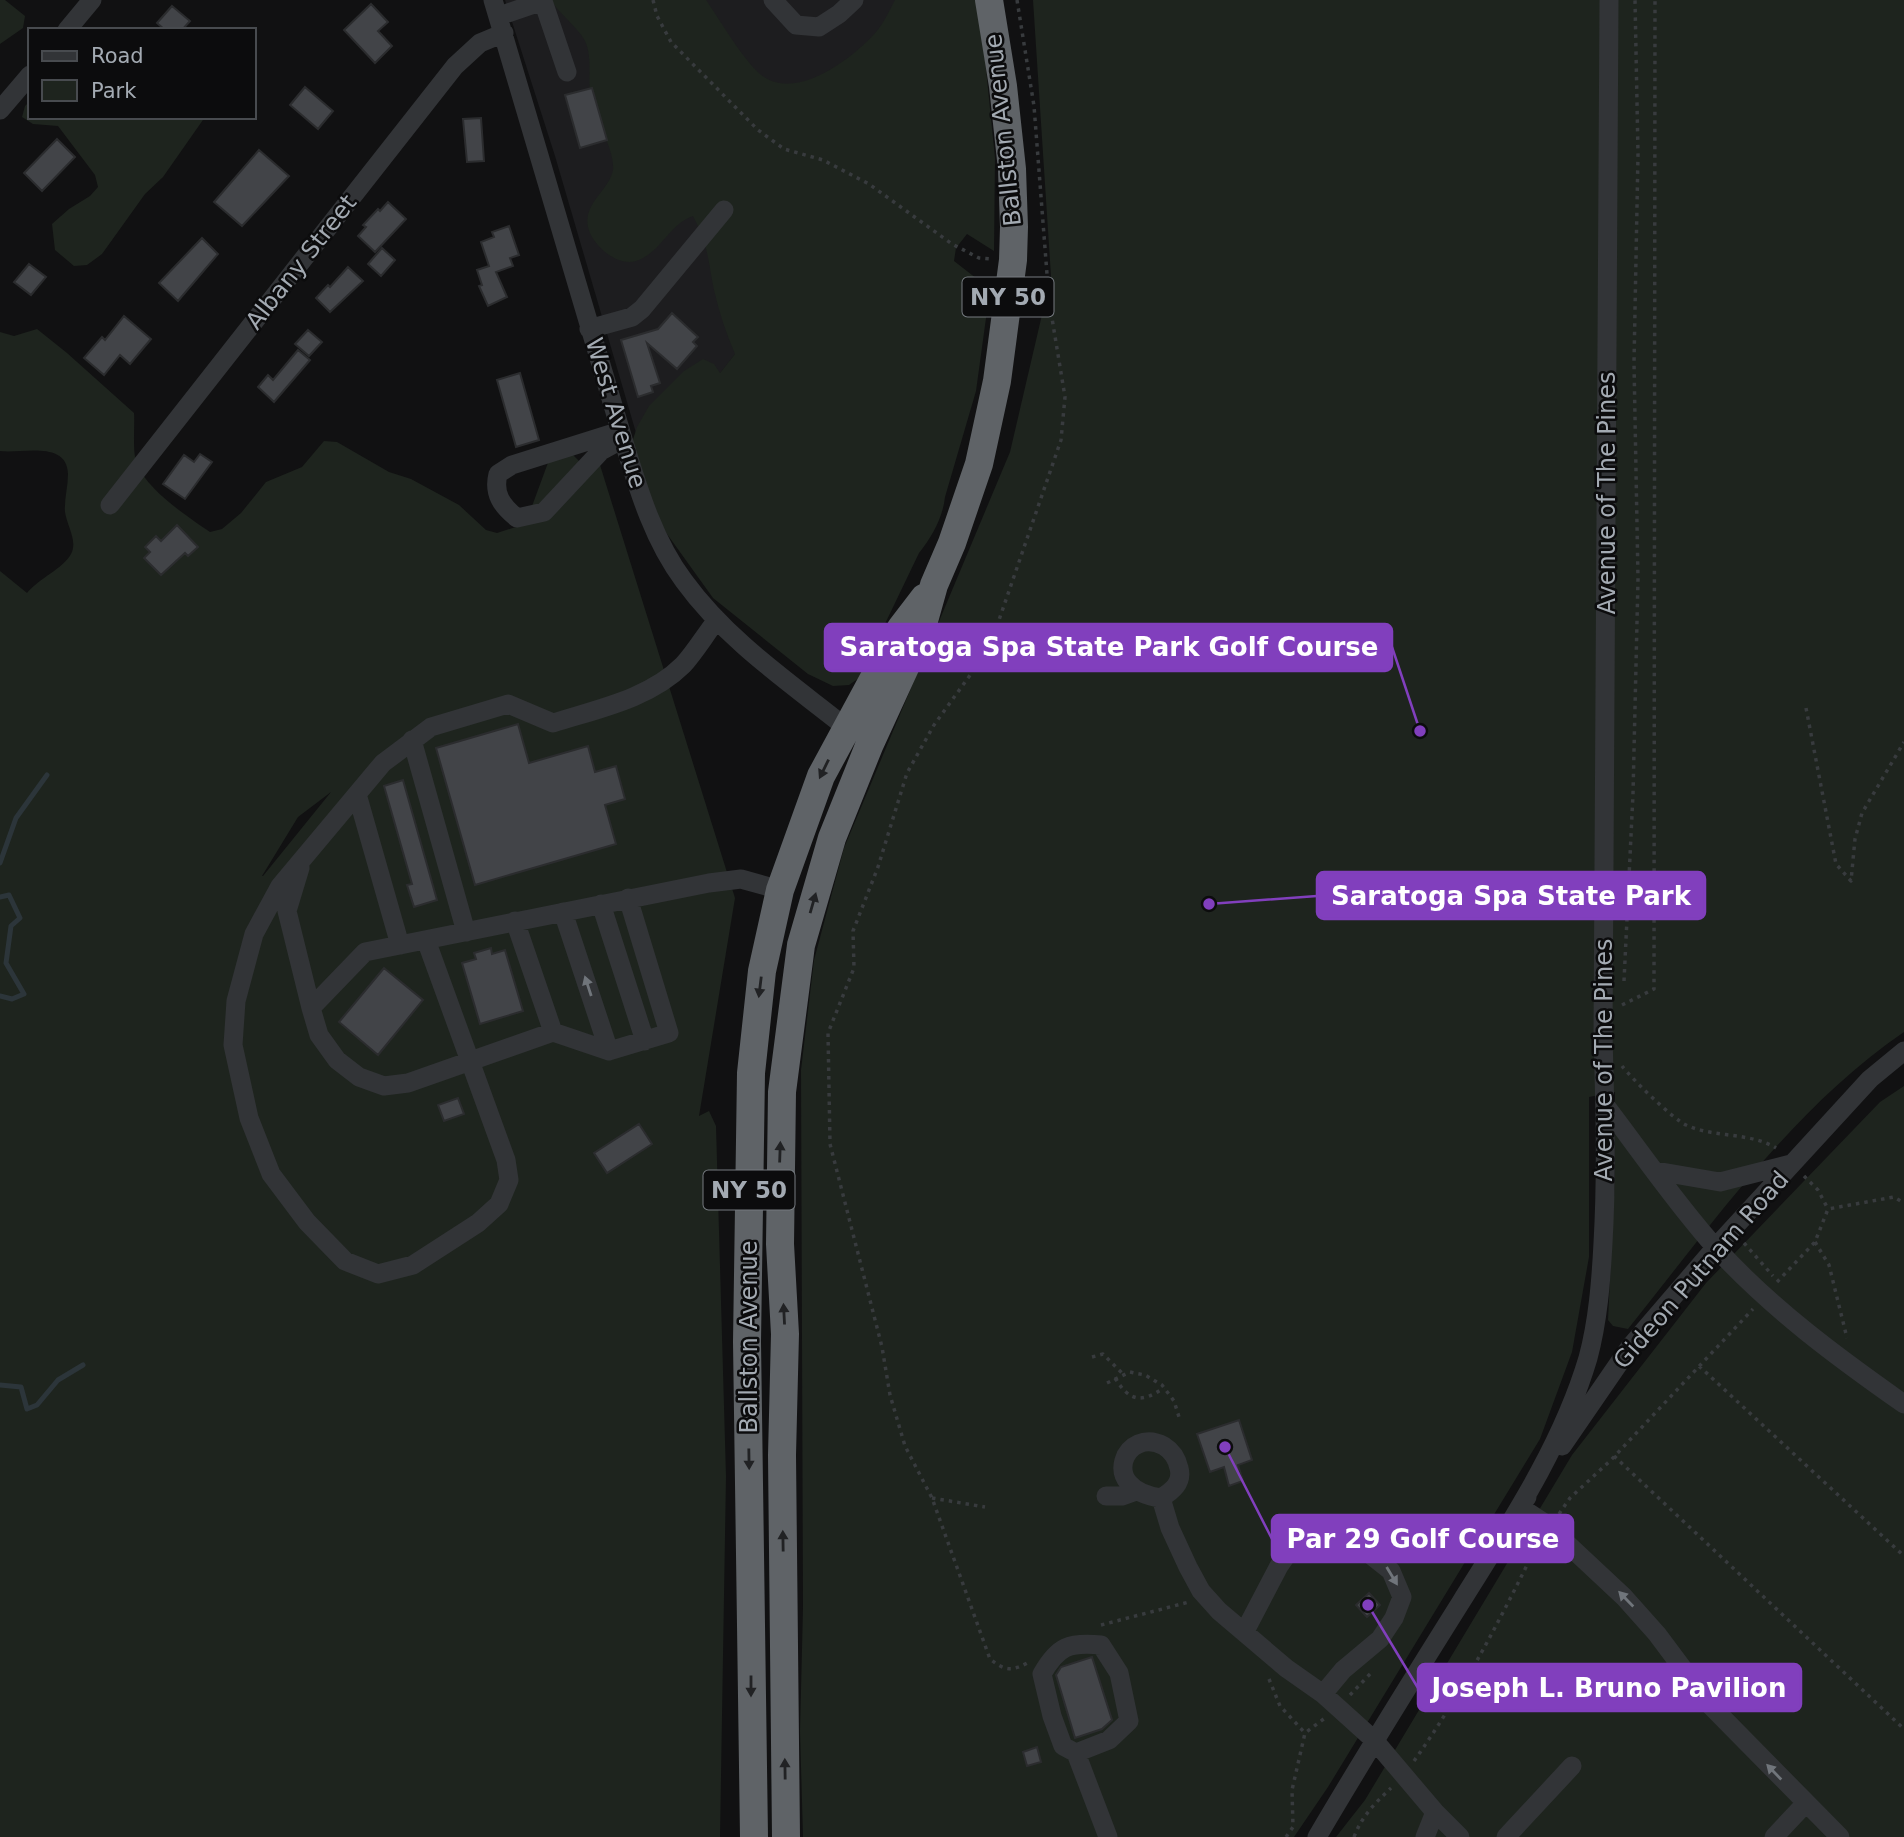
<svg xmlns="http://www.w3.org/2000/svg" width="1904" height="1837" viewBox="0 0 1904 1837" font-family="'DejaVu Sans',sans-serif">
  <rect width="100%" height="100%" fill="#111112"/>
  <!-- built -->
  <path fill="#1d1d1f" d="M505,0h425l-148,295 -136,172 -91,-311z"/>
  <!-- green -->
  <path fill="#1e241e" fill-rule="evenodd" d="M0,0h5l20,16 -2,12 -23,16z
    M551,0h155c14,20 40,65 58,77 35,23 89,-19 112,-45 8,-9 13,-21 19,-32h84l16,158 -1,93 -27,-17 -11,14 -2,13 36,28 -14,102 -31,106c-2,20 -13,40 -26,56l-60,125 -10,7 -16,1 -25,-12 -95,-76 -51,-71 -32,-78 7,-22 12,-21 35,-35 19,-12 11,5 6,9 15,-19c-9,-21 -16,-42 -21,-64 -6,-30 -6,-46 -21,-74 -24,8 -32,37 -57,45 -19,6 -44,-16 -48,-34 -5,-24 22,-38 25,-57 2,-21 -18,-50 -22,-71 -4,-19 2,-41 -6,-58 -8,-15 -25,-26 -34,-41z
    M1033,0h871v1032c-112,77 -191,191 -276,297l-15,-3 -5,-6 7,-144v-84l-26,5v160l-17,95 -32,87 -212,348 -34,50h-491l-3,-106 3,-123 -2,-538 13,-110 30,-112 166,-396 41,-176z
    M30,101v16h175l-42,60 -18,17 -43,60 -15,11 -13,1 -19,-16 -3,-26 17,-15 21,-13 8,-9 -3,-12 -37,-49 -25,-2 -11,-7 3,-11z
    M37,329l30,24 67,60c1,13 -2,40 3,51 10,26 51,53 73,68l12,-3 19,-16 25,-31 36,-15 22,-26 13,1 52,30 22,7 48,26 27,25 11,3 22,-7 9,-9 21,-57 21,-8 17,17 13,-4 135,433 -36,218 10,-5 7,15 10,350 -6,361h-720v-1266l27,22c11,-14 37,-25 44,-39 7,-13 -4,-28 -6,-42 -1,-12 3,-25 3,-38 -1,-34 -47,-20 -68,-23v-119l14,4zM331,792l-68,84h-1l36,-59z
    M1904,1086v751h-568l29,-37 207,-345 134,-172 174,-181z"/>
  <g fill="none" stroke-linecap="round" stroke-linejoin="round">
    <!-- stream -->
    <path stroke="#2c353a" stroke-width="5" d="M0,863l16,-45 31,-43
      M0,897l9,-2 11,23 -9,8 -5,37 18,31 -12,5 -12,-3
      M0,1385l21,2 6,22 10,-4 21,-25 25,-15"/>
  </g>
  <!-- building -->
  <path fill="#424448" stroke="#2b2c2e" stroke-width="2" d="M371,4l17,18 -10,9 14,15 -17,17 -31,-33z
    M172,6l18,15 -8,9h-17l-8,-7z
    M305,87l28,24 -15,18 -28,-24z
    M592,88l15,52 -27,8 -15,-53z
    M481,118l3,43 -17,1 -4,-43z
    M57,139l18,18 -33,34 -18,-18z
    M259,150l30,26 -47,50 -28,-24z
    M388,202l18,17 -31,33 -17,-16 8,-9 -3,-2 15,-16 2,2z
    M509,226l10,29 -9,3 3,8 -17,6 11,25 -19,9 -9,-20 3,-1 -5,-15 12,-4 -8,-24 13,-5 -2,-5z
    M202,238l16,16 -40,47 -19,-18z
    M382,248l13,12 -14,16 -13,-12z
    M29,264l17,13 -15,18 -17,-13z
    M348,267l15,14 -33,31 -14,-14 12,-13 2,2z
    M672,313l26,24 -5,5 4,4 -20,23 -30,-26 13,40 -9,3 2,6 -15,5 -17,-57 37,-11z
    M124,316l27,23 -21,25 -10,-9 -16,20 -20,-17 18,-21 3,3z
    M308,330l14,12 -13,14 -14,-12z
    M298,350l12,10 -36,42 -16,-15 10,-12 5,5z
    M520,373l19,67 -23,7 -19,-67z
    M200,454l12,8 -27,37 -22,-15 21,-29 10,7z
    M177,525l21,22 -10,9 -3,-3 -24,22 -17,-17 6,-6 -5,-5 11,-11 5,5z
    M518,724l11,39 59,-17 7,26 21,-6 9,33 -20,6 11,39 -141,41 -39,-137z
    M403,780l34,120 -23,7 -7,-22 5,-1 -28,-98z
    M491,948l1,6 13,-4 18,61 -43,13 -18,-61 14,-4 -2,-6z
    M384,968l39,32 -45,55 -39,-33z
    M458,1098l6,16 -20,7 -6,-16z
    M639,1124l13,20 -45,29 -13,-20z
    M1239,1420l13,40 -14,5 5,16 -14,5 -5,-19 -14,5 -13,-38z
    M1369,1593l11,12 -13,12 -11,-12z
    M1092,1657l20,63 -10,9 -27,9 -19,-63 5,-8z
    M1037,1747l4,15 -14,4 -4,-14z"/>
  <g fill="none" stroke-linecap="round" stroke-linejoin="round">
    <!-- path -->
    <path stroke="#383b3e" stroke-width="3.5" stroke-dasharray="3.5 5" stroke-linecap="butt" d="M653,0l4,16 14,26 87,88 26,19 39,11 46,24 83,60 27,14 12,1
      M1017,0l17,106 15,194 16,97 -4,43 -72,209 -55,76 -27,48 -29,94 -25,64 1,37 -26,65 2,111 52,203 8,48 15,51 27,52 58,161c14,11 21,13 37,4
      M1806,708l30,156 15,17 4,-42 7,-26 42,-71
      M1624,981l9,-187 5,-215 -4,-216 4,-209 -3,-154
      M1622,1005l32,-16 1,-989
      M1622,1066c9,12 51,53 64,59 28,13 64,7 90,23
      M1804,1176l14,14 10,19
      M1815,1242l14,23 18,73
      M1744,1243l29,33
      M1777,1282l38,-40 13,-33 66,-12 10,6
      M1092,1357l11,-3 21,21
      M1699,1366l205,190
      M1115,1378c15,24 26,25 49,10
      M1107,1383l23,-11 15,3 17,10 12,16 5,16
      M1614,1456l290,273
      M932,1498l53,9
      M1559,1514l11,-16 41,-38 142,-151
      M1101,1625l88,-23
      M1269,1679l11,27 25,27
      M1350,1695l21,-22
      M1414,1761c49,-69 87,-143 124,-218
      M1286,1837l7,-10 -1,-37 13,-57 20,-15
      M1354,1837c8,-21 21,-34 37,-49"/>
    <!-- minor -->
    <path stroke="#323437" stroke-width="19" d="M493,0l130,439c15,49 30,101 61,142 45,62 111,105 170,153
      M773,0l23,25 23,2 20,-13 15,-14
      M499,16l44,-15 24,71
      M67,30l25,-30
      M0,110l30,-35
      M589,329l43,-12 10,-8 82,-99
      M620,431l-108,34 -14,9c-5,20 4,32 19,44l27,-6 57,-61 22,-12
      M110,505l345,-439 25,-23 24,-10
      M412,740l54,192
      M357,794l43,151
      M300,868l-13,43 24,97
      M628,898l41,135 -60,18 -56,-19 -145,51 -24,3 -25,-9 -22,-17 -18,-25 -8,-27 54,-56 344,-69 32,-4 39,11
      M601,904l44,137
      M563,912l46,139
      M515,921l38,111
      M426,940l80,220 3,20 -10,24 -21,19 -65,42 -35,9 -33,-13 -38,-39 -36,-48 -22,-56 -16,-73 3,-44 18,-67 26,-48 103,-123 48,-36 77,-23 45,19c44,-14 96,-24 130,-58 12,-13 22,-30 33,-44
      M1605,1105c36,47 72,100 111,143 56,61 121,109 188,156
      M1656,1171l64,11 71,-18
      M1562,1446l68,-99 85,-99 155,-169 34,-28
      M1106,1496h16l14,-5
      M1527,1497l-7,10 26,17 78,73 33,37 53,71 130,132
      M1161,1498c-65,-9 -35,-73 3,-52 8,5 13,13 15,22 4,15 -7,23 -18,30l9,30 18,39 13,24 18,20 67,57 37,26 51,46 61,72 25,25
      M1245,1631l34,-65 16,-23 29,-10 19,6 24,13 24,19 11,26 -8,21 -14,21 -37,31 -20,24
      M1076,1753l33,-13 20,-19 -10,-48 -18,-28c-32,-3 -43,1 -59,29l10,42 11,30 13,7 32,84
      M1317,1837c47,-80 95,-157 144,-235 48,-77 101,-156 127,-244 10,-37 13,-77 15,-115 4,-69 2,-138 0,-207l6,-1036
      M1425,1837l10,-25
      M1506,1837l66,-71
      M1774,1837l31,-33"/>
    <!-- highway -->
    <path stroke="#5f6367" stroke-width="28" d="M754,1837l-7,-495 4,-269 11,-102 18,-81 41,-114 80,-148 23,-30
      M786,1837l-4,-382 3,-121 -5,-90 2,-152 19,-147 31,-107 37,-92 51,-111 14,-50 18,-42 27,-79 18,-83 16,-121 1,-33 -2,-58 -9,-83 -14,-86"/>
  </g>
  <!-- one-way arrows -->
  <defs><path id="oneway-solid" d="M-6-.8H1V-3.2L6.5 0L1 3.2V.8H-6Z" transform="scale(1.75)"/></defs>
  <g fill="#212224">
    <use href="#oneway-solid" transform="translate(824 769) rotate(116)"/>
    <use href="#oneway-solid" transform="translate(813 903) rotate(-74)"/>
    <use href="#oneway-solid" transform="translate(760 987) rotate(97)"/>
    <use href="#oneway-solid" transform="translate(780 1152) rotate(-88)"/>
    <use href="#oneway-solid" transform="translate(784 1314) rotate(-93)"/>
    <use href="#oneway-solid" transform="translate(749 1459) rotate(89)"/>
    <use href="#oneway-solid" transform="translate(783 1541) rotate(-91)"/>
    <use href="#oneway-solid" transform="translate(751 1686) rotate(90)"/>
    <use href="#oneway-solid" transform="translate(785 1769) rotate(-91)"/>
  </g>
  <g fill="#70757b">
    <use href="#oneway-solid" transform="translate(588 986) rotate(-108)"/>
    <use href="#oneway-solid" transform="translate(1392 1576) rotate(59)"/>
    <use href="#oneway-solid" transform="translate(1626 1599) rotate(-134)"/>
    <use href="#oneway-solid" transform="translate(1774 1772) rotate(-134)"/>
  </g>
  <g text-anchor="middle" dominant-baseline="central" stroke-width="5" stroke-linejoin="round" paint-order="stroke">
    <!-- shield labels -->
    <g fill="#0c0c0d" stroke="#767b80" stroke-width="2">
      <rect x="962.5" y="277.5" width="91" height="39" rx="5"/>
      <rect x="703.5" y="1170.5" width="91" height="39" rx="5"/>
    </g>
    <g font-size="23" font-weight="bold" fill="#a3aab2">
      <text x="1008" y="297">NY 50</text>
      <text x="749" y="1190">NY 50</text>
    </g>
    <!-- street labels -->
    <g font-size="24" fill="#a3aab2" stroke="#0c0c0d">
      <text transform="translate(1003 130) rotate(-96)">Ballston Avenue</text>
      <text transform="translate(301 262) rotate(-52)">Albany Street</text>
      <text transform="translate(616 413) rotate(73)">West Avenue</text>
      <text transform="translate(1607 493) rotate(-90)">Avenue of The Pines</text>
      <text transform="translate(1604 1060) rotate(-90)">Avenue of The Pines</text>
      <text transform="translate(1701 1270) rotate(-49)">Gideon Putnam Road</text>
      <text transform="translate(749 1337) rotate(-90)">Ballston Avenue</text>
    </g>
  </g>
  <!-- callouts -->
  <path fill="none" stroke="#813fbd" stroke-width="2.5" d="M1420 731L1392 647M1209 904L1317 896M1225 1447L1272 1539M1368 1605L1418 1688"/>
  <g fill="#813fbd" stroke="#0c0c0d" stroke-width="2.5">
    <circle cx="1420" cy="731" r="7"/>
    <circle cx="1209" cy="904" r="7"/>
    <circle cx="1225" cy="1447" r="7"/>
    <circle cx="1368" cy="1605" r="7"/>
  </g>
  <g fill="#813fbd" stroke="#813fbd" stroke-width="2.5">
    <rect x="825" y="624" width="567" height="47" rx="7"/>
    <rect x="1317" y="872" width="388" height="47" rx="7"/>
    <rect x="1272" y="1515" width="301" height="47" rx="7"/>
    <rect x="1418" y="1664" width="383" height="47" rx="7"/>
  </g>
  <g font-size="26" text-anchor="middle" font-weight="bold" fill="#fff">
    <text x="1109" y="656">Saratoga Spa State Park Golf Course</text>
    <text x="1511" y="905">Saratoga Spa State Park</text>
    <text x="1423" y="1548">Par 29 Golf Course</text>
    <text x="1609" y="1697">Joseph L. Bruno Pavilion</text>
  </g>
  <!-- legend -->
  <rect x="28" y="28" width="228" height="91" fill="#0c0c0d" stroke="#484b4f" stroke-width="2"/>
  <rect x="42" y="51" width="35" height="10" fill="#323437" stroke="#484b4f" stroke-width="2"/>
  <text x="91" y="63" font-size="21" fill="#a3aab2">Road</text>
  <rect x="42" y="80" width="35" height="21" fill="#1e241e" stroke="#484b4f" stroke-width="2"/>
  <text x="91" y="98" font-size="21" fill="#a3aab2">Park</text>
</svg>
